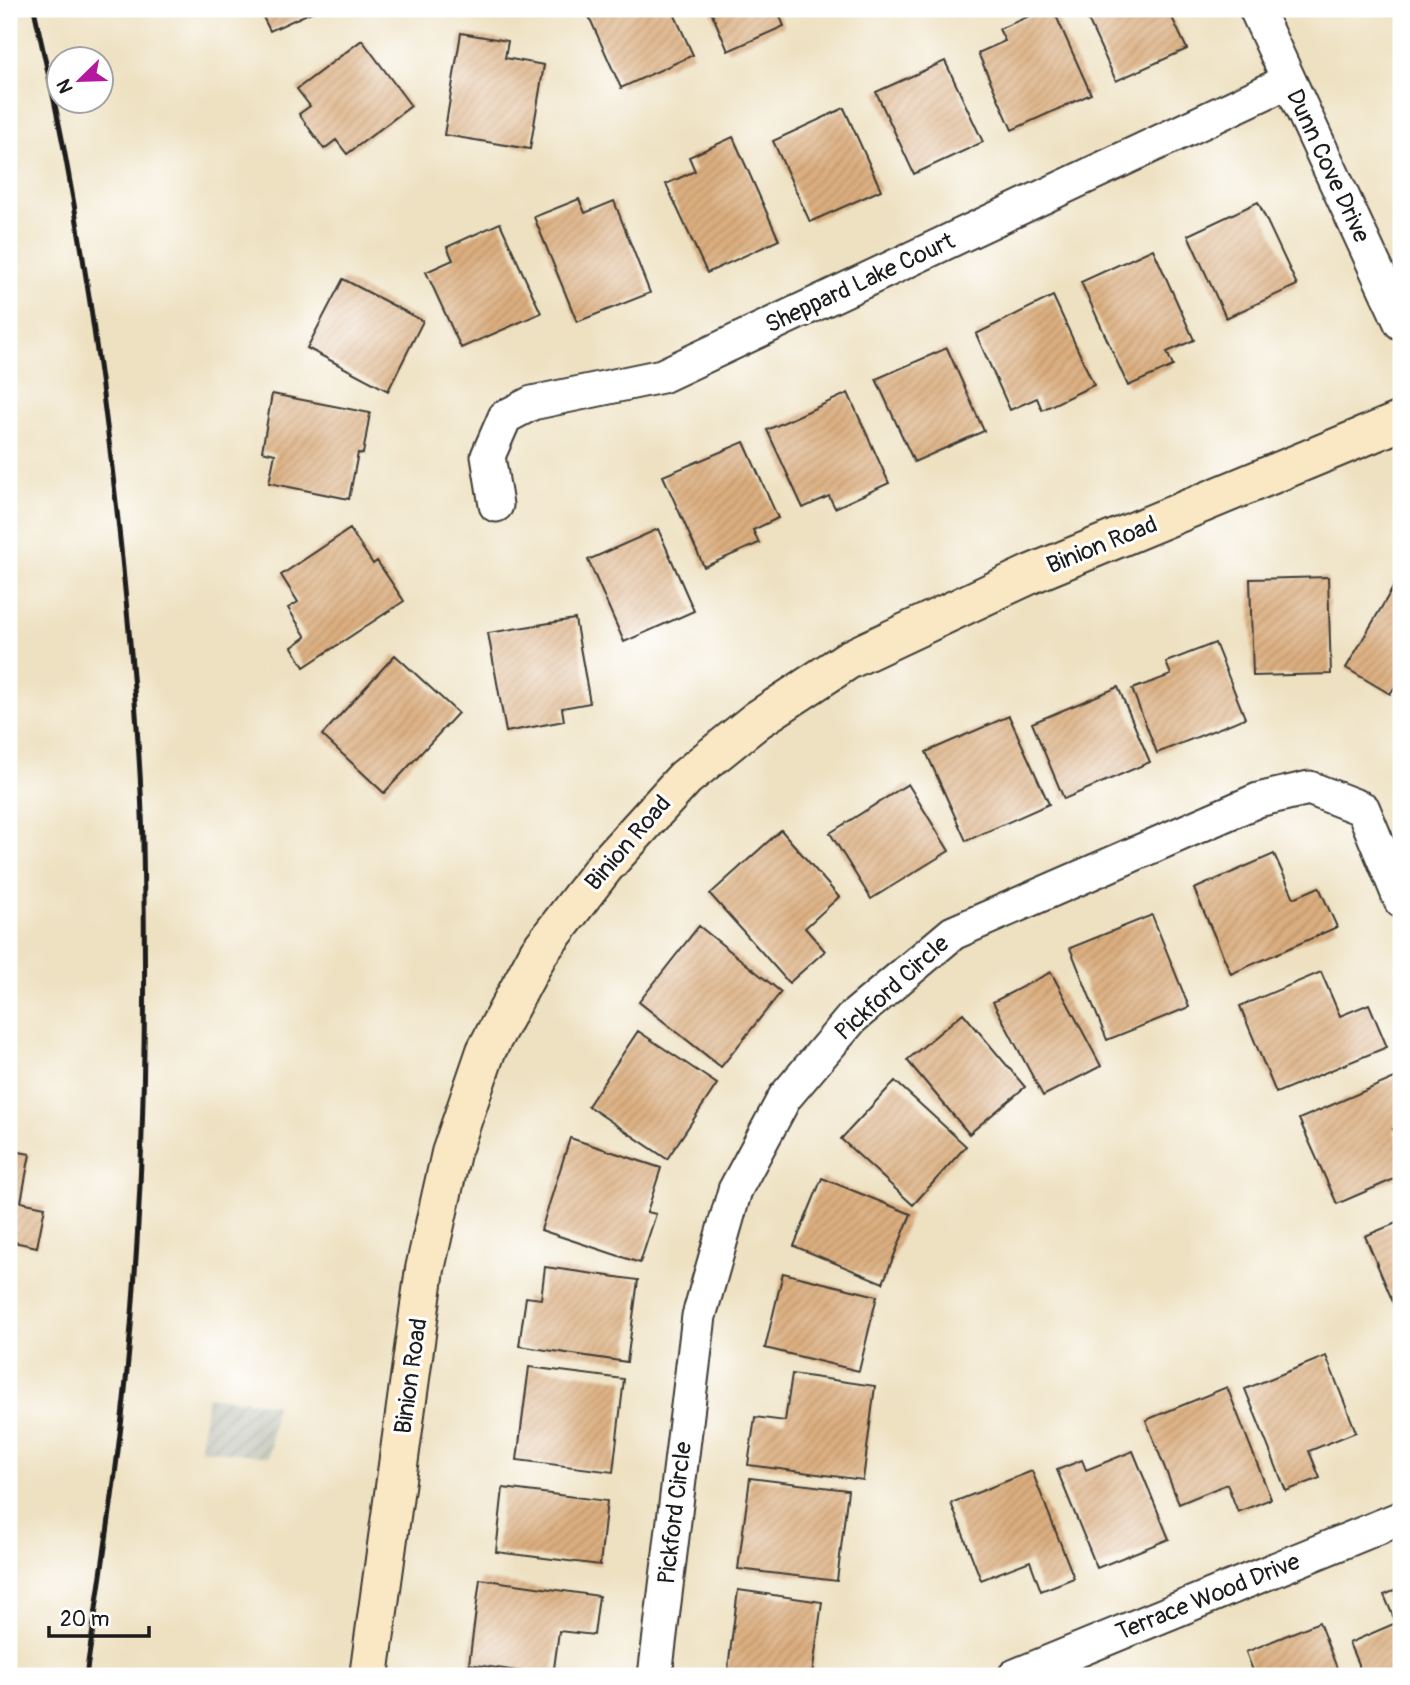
<svg xmlns="http://www.w3.org/2000/svg" width="1410" height="1685" viewBox="0 0 1410 1685" font-family="Pangolin,sans-serif">
  <defs>
    <pattern id="industrial-furrows" width="10" height="10" patternUnits="userSpaceOnUse" patternTransform="scale(1.75)"><rect width="10" height="10" fill="#c3c6b9"/><path d="M-1 1l2-2M0 10L10 0M9 11l2-2" fill="none" stroke="#a7aa9e"/></pattern>
    <pattern id="building-hatch" width="6" height="6" patternUnits="userSpaceOnUse" patternTransform="scale(1.75)"><rect width="6" height="6" fill="#dbae7f"/><path d="M-1 1l2-2M0 6l6-6M5 7l2-2" fill="none" stroke="#bb956d"/></pattern>
  </defs>
  <rect width="100%" height="100%" fill="#fff"/>
  <filter id="ink" filterUnits="userSpaceOnUse"><feTurbulence type="fractalNoise" baseFrequency=".0143" numOctaves="2"/><feDisplacementMap in="SourceGraphic" scale="14" xChannelSelector="R" yChannelSelector="G"/><feConvolveMatrix kernelMatrix="1 2 1 2 8 2 1 2 1" color-interpolation-filters="sRGB"/></filter>
  <filter id="wash" filterUnits="userSpaceOnUse"><feTurbulence type="fractalNoise" baseFrequency=".00686" numOctaves="4" result="noise"/><feDisplacementMap in="SourceGraphic" scale="28" xChannelSelector="R" yChannelSelector="G"/><feGaussianBlur stdDeviation="1.57" result="paint"/><feColorMatrix in="noise" values="0 0 0 0 0 0 0 0 0 0 0 0 0 0 0 0 0 1.4 0 .05"/><feComposite in="paint" operator="in"/></filter>
  <g filter="url(#wash)">
    <rect width="100%" height="100%" fill="#eee1c1"/>
    <!-- industrial -->
    <path fill="url(#industrial-furrows)" d="M207,1396l68,8 -6,53 -69,-8z"/>
    <g id="blocks">
      <!-- building -->
      <path fill="url(#building-hatch)" d="M259,9h59l-48,22z
        M590,9h82l21,46 -72,33 -35,-78z
        M710,9h67l7,17 -56,25z
        M1046,9h7l38,85 -79,36 -34,-77 27,-12 -6,-12z
        M1083,9h85l19,40 -71,32z
        M461,33l47,8 -3,17 39,7 -14,84 -86,-14z
        M362,40l49,66 -64,48 -11,-14 -12,9 -25,-35 11,-8 -13,-17z
        M945,61l38,81 -69,32 -38,-82z
        M844,108l37,82 -71,32 -37,-81z
        M733,137l46,103 -72,33 -41,-89 29,-13 -6,-14z
        M579,199l6,14 29,-12 36,92 -73,29 -43,-105z
        M1258,202l39,83 -71,33 -38,-83z
        M500,223l41,90 -80,35 -35,-76 27,-12 -6,-13z
        M1153,249l41,91 -27,12 6,14 -45,20 -47,-104z
        M343,279l80,42 -35,70 -81,-43z
        M1053,296l41,89 -52,25 -5,-12 -27,12 -34,-76z
        M947,348l37,83 -70,31 -38,-83z
        M848,393l41,90 -54,25 -6,-12 -26,12 -36,-78z
        M272,394l98,19 -7,41 -5,-1 -9,46 -80,-16 6,-29 -13,-3z
        M744,442l34,76 -25,12 6,13 -55,24 -41,-91z
        M350,529l23,35 4,-3 27,40 -100,66 -12,-20 14,-10 -18,-29 10,-6 -17,-27z
        M658,529l36,82 -70,31 -36,-82z
        M1401,574v110l-3,-2 -8,12 -44,-26z
        M1328,577l3,97 -78,2 -3,-97z
        M575,619l15,84 -28,5 2,13 -58,11 -18,-99z
        M1215,643l30,75 -88,35 -25,-64 39,-14 -5,-13z
        M395,655l63,58 -74,80 -62,-58z
        M1118,687l32,75 -86,37 -32,-76z
        M1009,716l40,88 -83,37 -40,-89z
        M908,784l41,67 -78,48 -41,-66z
        M781,830l58,67 -34,31 20,23 -36,32 -79,-89z
        M1274,854l20,44 25,-11 18,40 -106,47 -37,-85z
        M1152,915l37,92 -82,33 -37,-92z
        M699,926l82,66 -60,75 -82,-65z
        M1051,972l50,94 -58,30 -50,-94z
        M1321,972l19,44 29,-12 18,43 -111,46 -36,-87z
        M963,1013l62,74 -56,47 -62,-74z
        M638,1031l79,53 -50,75 -79,-53z
        M1399,1076l2,6v43l-8,4 8,18v29l-64,28 -38,-85z
        M895,1081l71,65 -53,59 -72,-66z
        M570,1138l91,30 -14,44 9,2 -16,49 -99,-33z
        M9,1150l21,4 -9,48 24,5 -8,40 -28,-6z
        M822,1178l89,36 -28,69 -89,-37z
        M1401,1221v100l-36,-85z
        M545,1267l93,13 -11,82 -108,-16 7,-49 15,2z
        M783,1273l94,23 -18,75 -94,-23z
        M1326,1356l30,76 -47,19 11,27 -34,13 -41,-102z
        M529,1367l95,12 -11,93 -96,-12z
        M792,1374l83,12 -12,94 -115,-15 7,-48 30,4z
        M1227,1387l44,112 -33,13 -11,-28 -48,20 -33,-84z
        M1133,1451l36,88 -72,29 -40,-98 25,-10 4,10z
        M1032,1471l42,107 -33,13 -11,-30 -49,19 -30,-77z
        M750,1478l98,12 -11,91 -99,-12z
        M503,1488l104,13 -7,64 -104,-13z
        M480,1579l119,17 -5,39 -35,-4 -6,45 -84,-12z
        M1401,1588v88h-38l-14,-33 47,-20 -12,-28z
        M738,1590l84,12 -10,74h-85z
        M1319,1622l21,54h-85l-9,-24z"/>
    </g>
  </g>
  <g filter="url(#ink)">
    <use href="#blocks" fill-opacity="0" stroke="#3c3a35" stroke-width="2"/>
    <g fill="none" stroke-linecap="round" stroke-linejoin="round">
      <defs>
        <path id="minor" d="M1256,9l145,314
          M496,505l-8,-49 17,-39 27,-14 130,-27 627,-295
          M655,1676l44,-360 36,-126 50,-93 67,-79 101,-85 305,-133 51,-12 54,21 38,92
          M1015,1676l386,-158"/>
        <path id="secondary" d="M369,1676l56,-407 26,-116 35,-102 53,-99 66,-86 80,-88 72,-58 91,-60 183,-86 370,-153"/>
      </defs>
      <!-- minor casing -->
      <use href="#minor" stroke="#3c3a35" stroke-width="37"/>
      <!-- secondary casing -->
      <use href="#secondary" stroke="#3c3a35" stroke-width="42"/>
      <!-- minor -->
      <use href="#minor" stroke="#fff" stroke-width="33"/>
      <!-- secondary -->
      <use href="#secondary" stroke="#fae7c3" stroke-width="38"/>
      <!-- rail -->
      <path stroke="#1c1c1c" stroke-width="5" d="M34,9c10,46 21,93 30,140 28,149 48,300 62,451 8,81 15,163 17,244 4,169 1,338 -14,506 -10,109 -27,218 -43,326"/>
    </g>
  </g>
  <g text-anchor="middle" dominant-baseline="central" stroke-width="6" stroke-linejoin="round" paint-order="stroke">
    <!-- street labels -->
    <g font-size="24" fill="#1c1c1c" stroke="#fff">
      <text transform="translate(1328 166) rotate(65)">Dunn Cove Drive</text>
      <text transform="translate(860 283) rotate(-25)">Sheppard Lake Court</text>
      <text transform="translate(1102 545) rotate(-22)">Binion Road</text>
      <text transform="translate(628 843) rotate(-49)">Binion Road</text>
      <text transform="translate(892 988) rotate(-42)">Pickford Circle</text>
      <text transform="translate(411 1376) rotate(-82)">Binion Road</text>
      <text transform="translate(675 1513) rotate(-83)">Pickford Circle</text>
      <text transform="translate(1208 1597) rotate(-22)">Terrace Wood Drive</text>
    </g>
  </g>
  <!-- margin -->
  <rect width="1410" height="1685" fill="none" stroke="#fff" stroke-width="35"/>
  <!-- north arrow -->
  <g transform="translate(80 80) rotate(247)"><circle r="33" fill="#ffffff" stroke="#a4a4a4" stroke-width="2"/>
  <path d="M0-5L12 26L0 18L-12 26Z" fill="#b5179e"/>
  <text y="-10" font-size="19" font-weight="bold" text-anchor="middle" fill="#1c1c1c">N</text>
  </g>
  <!-- scale -->
  <path d="M49 1626v10h100v-10" fill="none" stroke="#1c1c1c" stroke-width="3.5"/>
  <text x="60" y="1626" font-size="21" fill="#1c1c1c" stroke="#ffffff" stroke-width="5" paint-order="stroke">20 m</text>
</svg>
